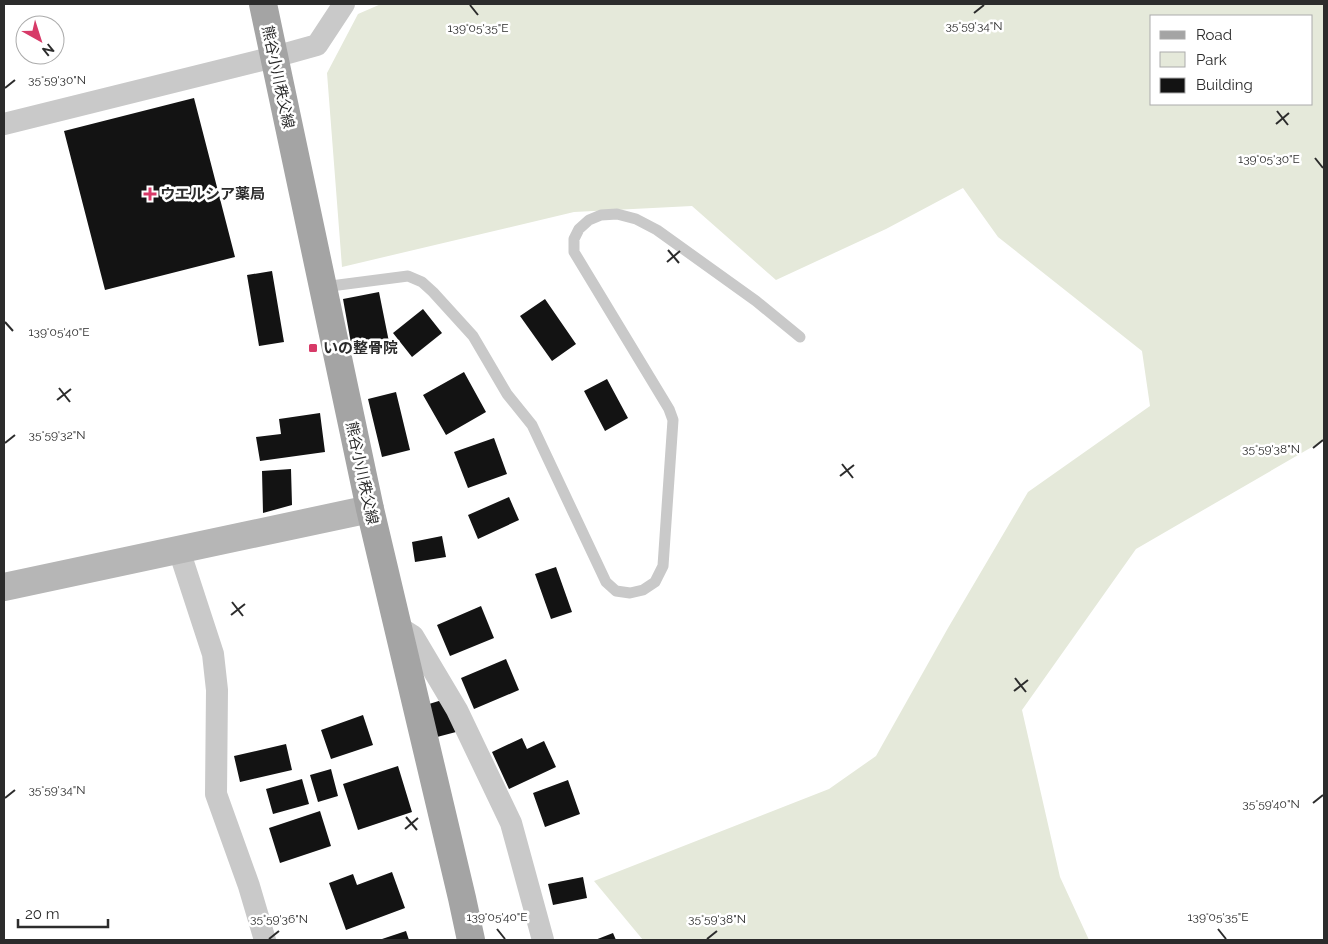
<svg xmlns="http://www.w3.org/2000/svg" width="1328" height="944" viewBox="0 0 1328 944" font-family="Raleway,'Noto Sans JP',sans-serif">
  <rect width="100%" height="100%" fill="#fff"/>
  <!-- green -->
  <path fill="#e5e9da" fill-rule="evenodd" d="M381,4h943v436l-188,109 -114,161 38,167 29,63h-446l-49,-59 235,-92 47,-33 72,-128 80,-136 122,-86 -8,-55 -144,-114 -35,-49 -77,41 -110,51 -84,-74 -118,6 -232,55 -15,-194 31,-59zM1152,16h160v88h-160z"/>
  <!-- building -->
  <path fill="#131313" d="M194,98l41,159 -130,33 -41,-159z
    M272,271l12,71 -25,4 -12,-71z
    M379,292l10,50 -37,7 -9,-50z
    M545,299l31,45 -24,17 -32,-45z
    M423,309l19,24 -30,24 -19,-24z
    M464,372l22,40 -40,23 -23,-40z
    M607,379l21,39 -23,13 -21,-40z
    M396,392l14,58 -28,7 -14,-58z
    M320,413l5,39 -65,9 -4,-24 25,-3 -2,-15z
    M494,438l13,36 -39,14 -14,-36z
    M291,469l1,36 -29,8 -1,-42z
    M509,497l10,23 -41,19 -10,-24z
    M442,536l4,21 -31,5 -3,-20z
    M556,567l16,45 -21,7 -16,-45z
    M481,606l13,32 -44,18 -13,-31z
    M506,659l13,31 -45,19 -13,-31z
    M442,700l14,32 -19,5 -8,-33z
    M363,715l10,30 -42,14 -10,-29z
    M522,738l5,11 17,-8 12,26 -47,22 -17,-37z
    M286,744l6,26 -52,12 -6,-26z
    M398,766l14,46 -54,18 -15,-46z
    M331,769l7,27 -20,6 -8,-27z
    M302,779l7,25 -36,10 -7,-25z
    M568,780l12,34 -35,13 -12,-34z
    M320,811l11,35 -51,17 -11,-35z
    M392,872l13,36 -59,22 -17,-47 24,-9 4,11z
    M583,877l4,21 -34,7 -5,-21z
    M406,931l3,9h-30z
    M613,933l3,7h-21z"/>
  <g fill="none" stroke-linecap="round" stroke-linejoin="round">
    <!-- lane -->
    <path stroke="#c9c9c9" stroke-width="11" d="M323,287l85,-11 14,6 11,10 40,44 34,58 25,31 74,157 10,9 14,2 13,-3 12,-8 8,-16 10,-146 -4,-11 -95,-157v-13l5,-10 10,-9 12,-5 16,-1 19,5 21,11 99,71 44,36"/>
    <!-- street -->
    <path stroke="#c9c9c9" stroke-width="22" d="M4,124l270,-67 43,-12 27,-41
      M179,550l34,104 4,36 -1,104 33,92 16,54
      M397,626l16,10 44,74 54,113 32,117"/>
    <!-- secondary -->
    <path stroke="#b6b6b6" stroke-width="28" d="M4,587l366,-78"/>
    <!-- primary -->
    <path stroke="#a4a4a4" stroke-width="28" d="M263,4l107,505 92,389 9,42"/>
  </g>
  <!-- ticks -->
  <path fill="none" stroke="#2c2c2c" stroke-width="2" d="M470,5l8,10M974,13l10,-8M5,88l10,-8M1277,111l11,14M1276,124l13,-11M1315,158l8,10M668,250l11,13M667,262l13,-11M5,322l8,9M59,388l11,14M57,400l14,-11M5,443l10,-8M1313,448l10,-8M842,464l11,14M840,476l14,-11M232,602l11,14M231,615l14,-11M1015,678l11,14M1014,691l14,-11M5,798l10,-8M1313,803l10,-8M406,817l11,13M405,829l13,-11M497,929l8,10M1218,929l8,10M269,939l10,-8M707,939l10,-8"/>
  <!-- markers -->
  <g fill="#d73a68" stroke="#fff" stroke-width="2">
    <path d="M147.5 186.5h5v5h5v5h-5v5h-5v-5h-5v-5h5z"/>
    <rect x="308" y="343" width="10" height="10" rx="2.5"/>
  </g>
  <g text-anchor="middle" dominant-baseline="central" stroke-width="5" stroke-linejoin="round" paint-order="stroke">
    <!-- street labels -->
    <g font-size="15" fill="#2c2c2c" stroke="#fff">
      <text transform="translate(278 77) rotate(78)">熊谷小川秩父線</text>
      <text transform="translate(362 473) rotate(78)">熊谷小川秩父線</text>
    </g>
    <!-- poi labels -->
    <g font-size="15" font-weight="bold" fill="#2c2c2c" stroke="#fff" text-anchor="start">
      <text x="160" y="194">ウエルシア薬局</text>
      <text x="323" y="348">いの整骨院</text>
    </g>
  </g>
  <g font-size="12" text-anchor="middle" fill="#2c2c2c" stroke="#fff" stroke-width="5" stroke-linejoin="round" paint-order="stroke">
    <text x="974" y="30">35°59'34"N</text>
    <text x="478" y="32">139°05'35"E</text>
    <text x="57" y="84">35°59'30"N</text>
    <text x="1269" y="163">139°05'30"E</text>
    <text x="59" y="336">139°05'40"E</text>
    <text x="57" y="439">35°59'32"N</text>
    <text x="1271" y="453">35°59'38"N</text>
    <text x="57" y="794">35°59'34"N</text>
    <text x="1271" y="808">35°59'40"N</text>
    <text x="497" y="921">139°05'40"E</text>
    <text x="1218" y="921">139°05'35"E</text>
    <text x="279" y="923">35°59'36"N</text>
    <text x="717" y="923">35°59'38"N</text>
  </g>
  <!-- border -->
  <rect width="1328" height="944" fill="none" stroke="#2c2c2c" stroke-width="10"/>
  <!-- legend -->
  <rect x="1150" y="15" width="162" height="90" fill="#ffffff" stroke="#ababab"/>
  <rect x="1160" y="31" width="25" height="8" fill="#a4a4a4" stroke="#ababab"/>
  <text x="1196" y="40" font-size="15" fill="#2c2c2c">Road</text>
  <rect x="1160" y="52" width="25" height="15" fill="#e5e9da" stroke="#ababab"/>
  <text x="1196" y="65" font-size="15" fill="#2c2c2c">Park</text>
  <rect x="1160" y="78" width="25" height="15" fill="#131313" stroke="#ababab"/>
  <text x="1196" y="90" font-size="15" fill="#2c2c2c">Building</text>
  <!-- north arrow -->
  <g transform="translate(40 40) rotate(141)"><circle r="24" fill="#ffffff" stroke="#ababab"/>
  <path d="M0-4L9 19L0 12L-9 19Z" fill="#d73a68"/>
  <text y="-8" font-size="14" font-weight="bold" text-anchor="middle" fill="#2c2c2c">N</text>
  </g>
  <!-- scale -->
  <path d="M18 919v8h90v-8" fill="none" stroke="#2c2c2c" stroke-width="2.5"/>
  <text x="25" y="919" font-size="15" fill="#2c2c2c" stroke="#ffffff" stroke-width="4" paint-order="stroke">20 m</text>
</svg>
